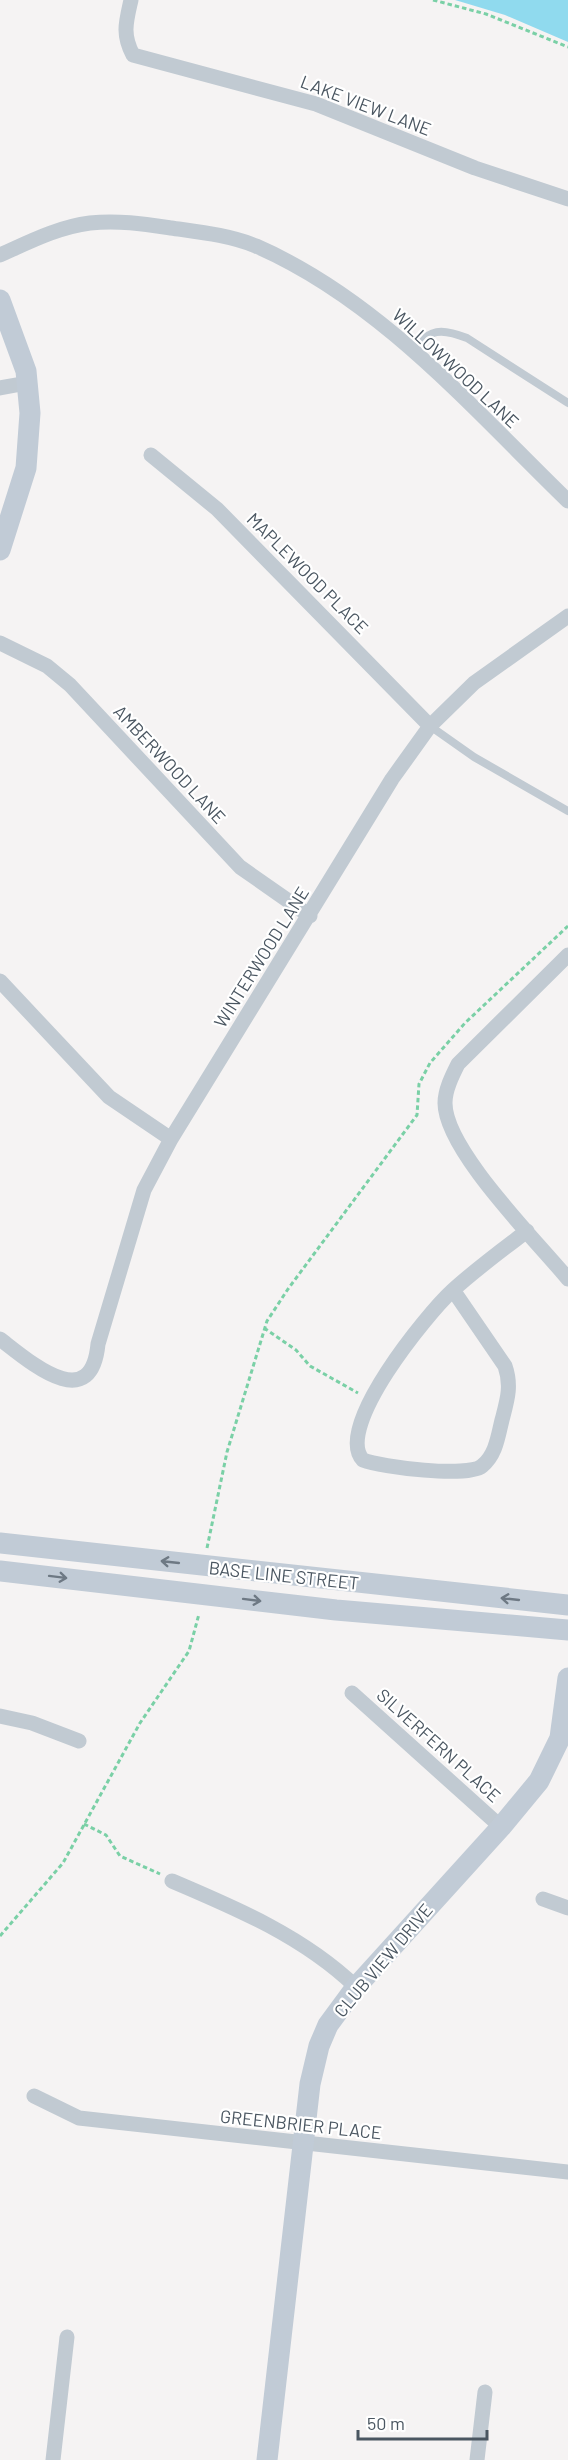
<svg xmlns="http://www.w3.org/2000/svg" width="568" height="2460" viewBox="0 0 568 2460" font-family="Barlow,sans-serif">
  <rect width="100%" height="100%" fill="#f5f3f3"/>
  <!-- water -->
  <path fill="#90daee" d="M455,0h113v42l-63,-27z"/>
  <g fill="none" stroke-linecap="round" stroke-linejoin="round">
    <!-- path -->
    <path stroke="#7ad0a6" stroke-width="3" stroke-dasharray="4.5 3" stroke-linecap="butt" d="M433,0l53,14 82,33
      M264,1328l32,22 14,16 48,27
      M207,1548l20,-96 40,-131 21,-32 129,-174 2,-31 11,-21 35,-40 103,-97
      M84,1824l22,11 14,21 40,18
      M0,1936l63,-73 77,-140 49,-72 10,-37"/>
    <!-- lane -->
    <path stroke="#c1cad2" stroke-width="8" d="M410,348c23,-18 29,-21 57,-10l101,65
      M430,726l44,31 94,54"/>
    <!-- street -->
    <path stroke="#c1cad2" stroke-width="15" d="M131,0c-5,22 -9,34 2,55l183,49 159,64 93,31
      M0,255c29,-13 58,-28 90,-32 28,-3 54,1 81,5 28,4 58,7 85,18 124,54 217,163 312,255
      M0,388l27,-5
      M151,455l66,54 213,217
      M0,643l47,23 23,19 170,182 70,49
      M568,955l-110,109c-6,12 -13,26 -13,39 0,47 92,138 123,176
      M0,981l109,116 62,42
      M453,1290l52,76c7,20 2,35 -3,54 -4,16 -6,35 -20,46 -14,12 -101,1 -119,-6 -30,-32 65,-147 89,-169 24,-22 50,-41 75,-60
      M0,1339c30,23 91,77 98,5l46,-154 27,-51 221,-360 38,-53 44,-43 94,-67
      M352,1693l149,134
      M0,1716l32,7 47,18
      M172,1881c66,28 132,56 184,106
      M543,1899l25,9
      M34,2096l45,22 489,54
      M53,2460l14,-123
      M477,2460l8,-68"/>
    <!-- secondary -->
    <path stroke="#c1cbd6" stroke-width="21" d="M0,300l26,71 4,42 -4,55 -26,82
      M0,1543l568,62
      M0,1571l336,39 232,20
      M267,2460l43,-376 9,-38 9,-21 28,-38 145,-160 38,-46 21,-43 8,-60"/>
  </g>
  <!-- one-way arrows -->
  <defs><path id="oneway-shaft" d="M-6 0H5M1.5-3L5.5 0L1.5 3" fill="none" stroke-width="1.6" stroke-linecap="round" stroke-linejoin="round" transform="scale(1.5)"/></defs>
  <g stroke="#6e7984">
    <use href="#oneway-shaft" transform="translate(170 1562) rotate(-174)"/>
    <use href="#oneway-shaft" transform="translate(58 1577) rotate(7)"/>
    <use href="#oneway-shaft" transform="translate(510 1599) rotate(-174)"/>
    <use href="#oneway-shaft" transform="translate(252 1600) rotate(7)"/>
  </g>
  <g text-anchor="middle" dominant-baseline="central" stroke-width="4.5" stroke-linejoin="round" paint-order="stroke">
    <!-- street labels -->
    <g font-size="18" fill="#4a5661" stroke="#fff">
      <text transform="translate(366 105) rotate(21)">LAKE VIEW LANE</text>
      <text transform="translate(456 368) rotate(43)">WILLOWWOOD LANE</text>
      <text transform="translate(308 573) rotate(45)">MAPLEWOOD PLACE</text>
      <text transform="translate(170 764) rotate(47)">AMBERWOOD LANE</text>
      <text transform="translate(261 957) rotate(-58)">WINTERWOOD LANE</text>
      <text transform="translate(284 1575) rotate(6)">BASE LINE STREET</text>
      <text transform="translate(439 1745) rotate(42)">SILVERFERN PLACE</text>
      <text transform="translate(383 1960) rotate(-50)">CLUB VIEW DRIVE</text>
      <text transform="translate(301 2124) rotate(6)">GREENBRIER PLACE</text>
    </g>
  </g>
  <!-- scale -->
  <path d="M358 2430v9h129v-9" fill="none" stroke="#4a5661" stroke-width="3"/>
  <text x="367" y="2430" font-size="18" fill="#4a5661" stroke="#ffffff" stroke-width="4.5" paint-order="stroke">50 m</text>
</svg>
